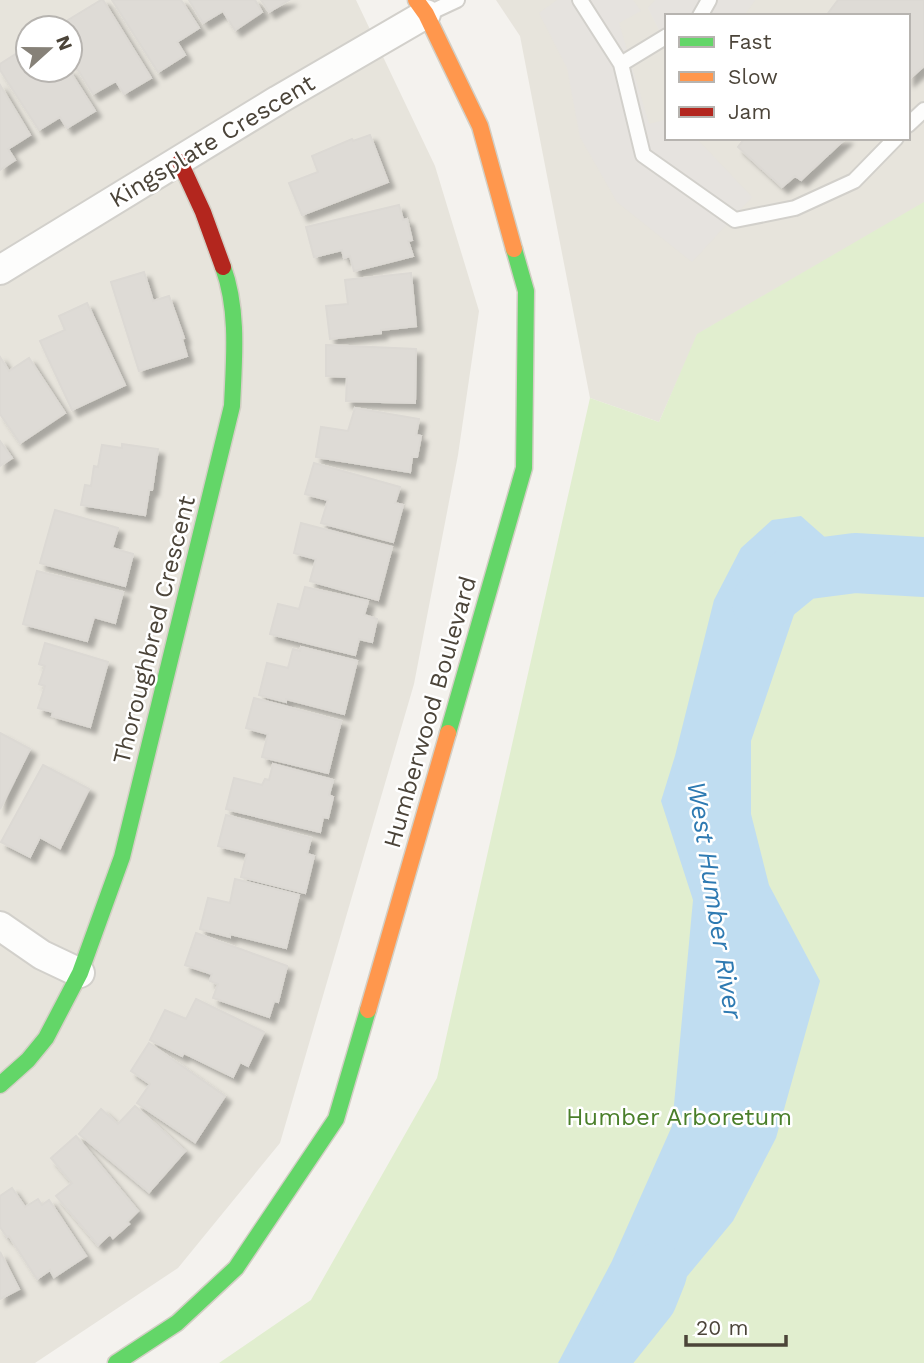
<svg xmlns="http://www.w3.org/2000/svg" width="924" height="1363" viewBox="0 0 924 1363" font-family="'Work Sans',sans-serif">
  <defs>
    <filter id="shadow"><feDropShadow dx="6" dy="6" stdDeviation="2" flood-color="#0004"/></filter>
  </defs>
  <rect width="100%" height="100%" fill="#f4f2ee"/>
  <!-- residential -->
  <path fill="#e7e4dc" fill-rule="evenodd" d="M0,0h356l79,166 44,145 -21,144 -44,229 -134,459 -102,125 -143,95h-35zM28,28h42v42h-42z
    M496,0h428v203l-226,131 -39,88 -69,-24 -70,-362zM667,16h241v122h-241z"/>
  <!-- green -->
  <path fill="#e1eecf" d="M924,202v1161h-705l92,-63 126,-222 153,-680 69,24 38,-88z"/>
  <!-- parking -->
  <path fill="#e6e3df" d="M557,0h76l8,11 -22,12 30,101 18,-5v19h29l56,59 -60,65 -75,-60 -37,-65 -13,-69 -28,-55z
    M655,0h100l-11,16h-77v44l-6,-26 -13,-26z"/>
  <!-- water -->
  <path fill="#c0ddf1" d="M801,516l43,38 -43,40 -50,147v73l18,71 51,96 -44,157 -43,83 -63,76 -86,66h-26l54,-102 60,-135 21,-226 -32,-99 14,-45 39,-156 27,-52 31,-28z"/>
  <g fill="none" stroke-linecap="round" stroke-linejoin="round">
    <!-- stream -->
    <path stroke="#c0ddf1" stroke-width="10" d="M844,554l80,-5"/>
    <!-- river -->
    <path stroke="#c0ddf1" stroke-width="60" d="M762,602l39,-32 54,-7 69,4
      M595,1363l52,-65 10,-25"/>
  </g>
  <!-- building -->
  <path fill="#dedbd6" stroke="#dcd9d4" stroke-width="2" filter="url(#shadow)" d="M101,0h2l48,78 -27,16 -8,-13 -23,13 -23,-37v-29h-15z
    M112,0h69l18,28 -22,14 8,13 -27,17z
    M189,0h66l7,12 -27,18 -12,-19 -20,12z
    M261,0h28l-20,12z
    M838,0h86v66l-16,14v-64h-82z
    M28,46v24h41l26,41 -28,17 -7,-11 -21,13 -39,-60v-6z
    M0,85l30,50 -22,14 7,11 -15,10z
    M370,135l18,47 -86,33 -13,-32 29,-11 -6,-16 40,-17 1,2z
    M745,138h101l-45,42 -6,-4 -13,11 -44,-40z
    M399,205l4,15 4,-1 5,21 -4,1 5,15 -59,15 -4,-15 -6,2 -2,-8 -28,7 -8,-30z
    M144,272l9,29 16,-5 15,42 -2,1 5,17 -48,15 -28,-89z
    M411,273l5,53 -35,4v3l-51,6 -4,-33 22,-2 -3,-24z
    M87,303l38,82 -53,25 -32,-69 25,-11 -6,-14z
    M326,345l90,4 -1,54 -69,-2 1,-24 -21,-1z
    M0,357l9,14 20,-13 36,55 -45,30 -20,-29z
    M355,408l64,11 -3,16 5,1 -4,21h-5l-2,15 -94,-15 5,-30 27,4z
    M0,441l12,17 -12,8z
    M122,444l36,5 -6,41h-3l-4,25 -64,-10 4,-20 6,1 3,-20 4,1 4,-22 20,3z
    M314,463l86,24 -5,16 8,2 -10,37 -72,-19 7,-23 -23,-6z
    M55,510l63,18 -6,20 21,6 -8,32 -85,-23z
    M301,523l91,24 -14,53 -68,-19 6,-22 -22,-6z
    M37,571l86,21 -8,31 -21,-6 -7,24 -64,-17z
    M305,587l63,14 -4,14 13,4 -5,23 -13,-3 -4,16 -85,-21 8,-30 21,5z
    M45,643l63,19 -18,65 -38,-11 1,-4 -15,-4 7,-22 -6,-2 6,-18 -6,-2z
    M301,647l56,14 -13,53 -58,-15v3l-27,-7 8,-32 21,5 5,-19 7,2z
    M254,698l87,23 -13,52 -66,-16 6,-23 -22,-6z
    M0,733l30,16 -30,60z
    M273,764l60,16 -4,15 4,2 -5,21 -5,-1 -3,15 -94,-23 8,-31 28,7 3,-6 4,1z
    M43,765l46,24 -29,59 -20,-11 -10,20 -29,-15z
    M226,815l85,23 -4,16 7,2 -9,37 -64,-16 6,-24 -29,-7z
    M235,879l64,16 -13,53 -56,-14v3l-30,-8 8,-31 22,5z
    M196,933l91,33 -9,36 -4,-1 -5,16 -56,-19 5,-14 -8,-3 2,-7 -27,-9z
    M196,999l68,33 -16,34 -8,-4 -7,15 -49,-24 -2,3 -32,-16 15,-30 21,9z
    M149,1043l76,53 -30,46 -58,-39 13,-19 -19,-13z
    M135,1106l50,45 -36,41 -70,-58 22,-25 17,15z
    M76,1136l62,75 -11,11 2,2 -16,14 -3,-4 -12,11 -42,-49 16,-13 -21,-25z
    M12,1188l13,19 13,-8 4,6 7,-5 37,56 -32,21 -4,-7 -13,9 -28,-43 -2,1 -7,-10v-31z
    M0,1252l19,37 -19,10z"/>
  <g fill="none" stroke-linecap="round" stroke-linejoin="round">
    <defs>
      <path id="lane" d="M580,0l41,64 22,91 92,65 60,-12 59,-27 42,-43
        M427,14l30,-14
        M700,16l9,-16
        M621,64l46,-28
        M908,125l16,-15"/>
      <path id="street" d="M0,270l278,-170 148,-86
        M0,926l42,29 38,18"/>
      <path id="fast" d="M448,733l76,-265 2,-177 -12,-42
        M0,1085l28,-25 18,-22 34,-65 42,-116 110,-451c2,-46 7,-95 -9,-139
        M116,1363l61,-40 59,-55 100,-149 32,-109"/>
      <path id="slow" d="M416,0l10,14 54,112 34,123
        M368,1010l80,-277"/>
      <path id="jam" d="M180,162l23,50 20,55"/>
    </defs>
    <!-- lane casing -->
    <use href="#lane" stroke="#d2d0cb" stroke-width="18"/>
    <!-- street casing -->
    <use href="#street" stroke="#d2d0cb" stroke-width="32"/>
    <!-- fast casing -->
    <use href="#fast" stroke="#d3cfc5" stroke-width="19"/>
    <!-- slow casing -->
    <use href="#slow" stroke="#d3cfc5" stroke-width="19"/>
    <!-- jam casing -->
    <use href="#jam" stroke="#d3cfc5" stroke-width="19"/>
    <!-- lane -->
    <use href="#lane" stroke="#fdfdfc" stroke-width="14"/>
    <!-- street -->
    <use href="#street" stroke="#fdfdfc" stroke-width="28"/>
    <!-- fast -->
    <use href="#fast" stroke="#63d668" stroke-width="16"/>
    <!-- slow -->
    <use href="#slow" stroke="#ff974d" stroke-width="16"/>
    <!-- jam -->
    <use href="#jam" stroke="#b3261e" stroke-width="16"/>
  </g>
  <g text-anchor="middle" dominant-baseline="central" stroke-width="5" stroke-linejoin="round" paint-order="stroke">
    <!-- street labels -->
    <g font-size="24" fill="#4b4439" stroke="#fff">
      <text transform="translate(212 141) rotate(-31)">Kingsplate Crescent</text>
      <text transform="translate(154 630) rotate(-76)">Thoroughbred Crescent</text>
      <text transform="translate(430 712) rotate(-74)">Humberwood Boulevard</text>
    </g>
    <!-- park labels -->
    <g font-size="24" fill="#4a7f2a" stroke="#fff">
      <text x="679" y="1117">Humber Arboretum</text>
    </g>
    <!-- water labels -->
    <g font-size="26" font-style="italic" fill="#2e7ab2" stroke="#fff">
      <text transform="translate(715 900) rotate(81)">West Humber River</text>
    </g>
  </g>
  <!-- legend -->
  <rect x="665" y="14" width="245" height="126" fill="#ffffff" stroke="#b7b4b0" stroke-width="2"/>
  <rect x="679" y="37" width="35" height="10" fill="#63d668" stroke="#b7b4b0" stroke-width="2"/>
  <text x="728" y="49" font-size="21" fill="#4b4439">Fast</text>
  <rect x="679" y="72" width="35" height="10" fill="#ff974d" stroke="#b7b4b0" stroke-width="2"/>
  <text x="728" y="84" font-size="21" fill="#4b4439">Slow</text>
  <rect x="679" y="107" width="35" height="10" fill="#b3261e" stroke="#b7b4b0" stroke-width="2"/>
  <text x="728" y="119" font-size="21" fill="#4b4439">Jam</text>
  <!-- north arrow -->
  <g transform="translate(49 49) rotate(69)"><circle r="33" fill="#ffffff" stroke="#b7b4b0" stroke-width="2"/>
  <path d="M0-5L12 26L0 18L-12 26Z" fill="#868178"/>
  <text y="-10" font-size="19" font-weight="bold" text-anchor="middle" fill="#4b4439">N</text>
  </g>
  <!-- scale -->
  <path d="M686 1335v10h100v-10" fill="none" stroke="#4b4439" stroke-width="3.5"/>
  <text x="696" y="1335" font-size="21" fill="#4b4439" stroke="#ffffff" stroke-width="5" paint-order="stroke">20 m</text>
</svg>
